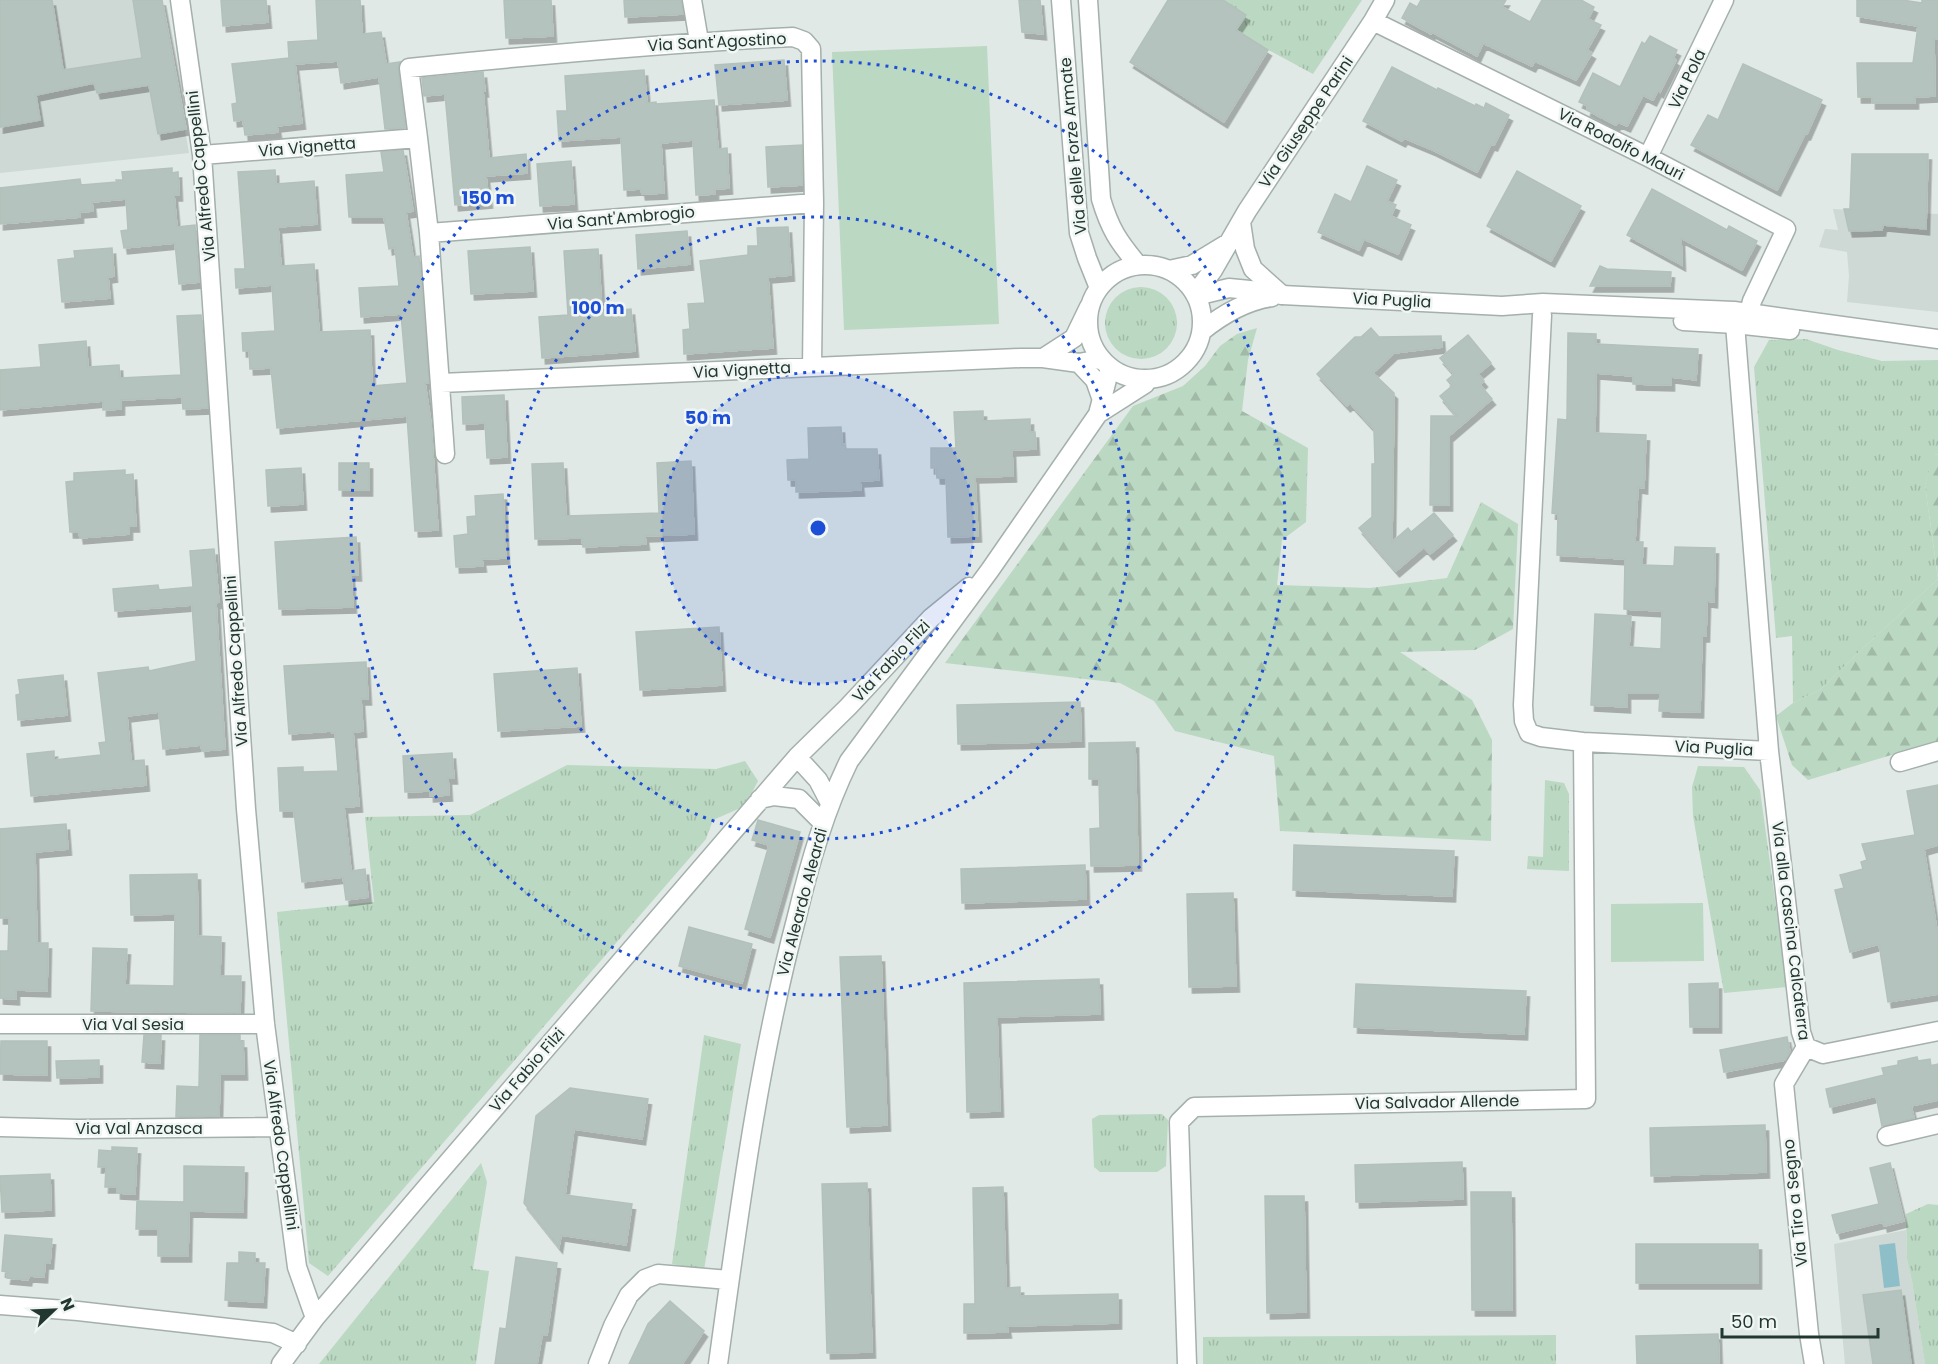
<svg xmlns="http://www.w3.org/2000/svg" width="1938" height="1364" viewBox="0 0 1938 1364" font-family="Poppins,sans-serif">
  <defs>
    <pattern id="grass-tufts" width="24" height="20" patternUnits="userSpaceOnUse" patternTransform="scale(1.5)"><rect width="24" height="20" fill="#bbd8c2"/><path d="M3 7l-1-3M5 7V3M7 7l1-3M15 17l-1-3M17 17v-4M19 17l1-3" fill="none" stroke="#a0baa7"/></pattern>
    <pattern id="forest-firs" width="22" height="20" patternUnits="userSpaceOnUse" patternTransform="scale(1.5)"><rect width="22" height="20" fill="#bbd8c2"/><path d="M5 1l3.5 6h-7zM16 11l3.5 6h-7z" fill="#a0baa7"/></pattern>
    <filter id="shadow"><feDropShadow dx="3.5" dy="6" stdDeviation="0" flood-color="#0004"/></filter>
  </defs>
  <rect width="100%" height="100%" fill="#e0e9e5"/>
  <!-- built -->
  <path fill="#ced8d4" d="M0,0h162l27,153 -189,20z
    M1833,209l105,5v98l-91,-10 2,-26 -2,-24 -28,-5 6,-18 13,1z
    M1906,1230l1,29 5,22 13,83h-80l-11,-120z"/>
  <!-- grass -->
  <path fill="url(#grass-tufts)" d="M1223,0h139l-49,74 -78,-42 11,-17z
    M1105 323a36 36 0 1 1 72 0a36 36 0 1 1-72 0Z
    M1806,339l32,11 44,11 56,-1v95l-3,-1 -10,31 13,94 -77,71 -40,39 -28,14 -1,-67 -16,2 -22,-271 15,-27z
    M745,761l13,20 -13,25 -32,14 -7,19 -378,437 -19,-13 -32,-351 97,-10 -9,-85 105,-2 97,-50 149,4z
    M1698,766l46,1 16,23 27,197 -63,6 -31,-177 -1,-29z
    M1545,780l19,3 5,11v77l-42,-2 1,-13 15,1z
    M704,1035l37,9 -37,226 -32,-6z
    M1162,1114l6,6 -2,46 -9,6h-57l-6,-5 -2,-48 7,-4z
    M481,1163l6,19 -14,87 16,2 -13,93h-157z
    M1928,1204l10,1v159h-13l-13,-83 -5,-22 -1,-45z
    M1556,1335v29h-353v-27z"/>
  <!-- forest -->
  <path fill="url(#forest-firs)" d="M1257,328l-9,32 -6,51 66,37 -2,74 -24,18 -5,45 93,3 77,-10 34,-76 37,22 -5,105 -38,21 -75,2 72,48 20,40 -1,101 -211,-10 -6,-75 -99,-25 -21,-30 -34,-18 -175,-20 188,-257 50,-20 22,-20 15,-20 17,-12z
    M1934,454l4,1v123l-13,-93z
    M1938,579v162l-130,39 -16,-15 -16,-49 17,-13 28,-14 40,-39z"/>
  <!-- pitch -->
  <path fill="#bbd8c2" d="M987,46l12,278 -155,6 -12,-278z
    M1703,903l1,58 -93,1v-58z"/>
  <!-- water -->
  <path fill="#8ebfc8" d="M1895,1243l5,43 -16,2 -5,-43z"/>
  <!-- building -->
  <path fill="#b5c3be" stroke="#b3c1bb" stroke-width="1.5" filter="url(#shadow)" d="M0,0h52l11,70 79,-12 -9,-58h29l24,129 -28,5 -9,-49 -52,8 -3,-10 -58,12 4,25 -40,7z
    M221,0h45l2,22 -45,4z
    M316,0h44l2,34 19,-2 5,32 14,-2 -2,7 7,59 -20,1 -6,-52 -38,6 -3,-22 -43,3 7,59 -25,3 1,6 -33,3 -2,-15 -9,1 -2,-17 5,-1 -5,-39 57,-6 -1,-16 30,-2z
    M504,0h47l2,36 -47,2z
    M624,0h57l2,14 -58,3z
    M1019,0h21l3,34 -21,-2z
    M1168,0h55l23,15 -10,15 32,20 -44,72 -94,-60z
    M1421,0h85l-4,7 28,15 12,-22h39l13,7 -6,12 13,6 -14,25 5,3 -16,27 -41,-19 -3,5 -49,-23 -6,13 -45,-24 -1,2 -29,-16 8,-15 7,4z
    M1857,0h45l20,3v-3h16v39h-4l1,57 -20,1v6h-43v-6h-14l-1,-34h56l5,-37 -61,-10z
    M1650,36l27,14 -4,8 3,2 -16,32 -2,-2 -5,10 -10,-5 -16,31 -9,-4 -2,3 -29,-15 1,-4 -9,-4 14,-29 27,14 22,-45 3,2z
    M784,60l3,40 -68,5 -4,-40z
    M1743,64l79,36 -15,34h-2l-28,56 -86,-45 17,-30 10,5z
    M1392,67l45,23 1,-2 37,18 1,-2 8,4 2,-5 23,12 -15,30 -3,-1 -14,28 -44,-22 -29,-12 -2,3 -39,-20z
    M644,70l3,33 9,-1v2l58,-4 4,49 9,-1 2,40 -14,1v5l-19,1 -3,-55 -32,3 3,50 -22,1 -1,-5 -17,1 -3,-53 -62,4 -2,-30h10l-2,-35z
    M483,72l2,19h-2l6,67 37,-4 1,19 -41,3 3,26 -34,3 -10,-111 -21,2 -2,-18z
    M802,145v40l-34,2 -2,-40z
    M403,150l10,61 -7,1 7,45 6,-1 10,127h-4l6,40 7,107 -23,1 -8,-115 -130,12 -6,-60 -21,1 -1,-18h-6l-1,-18 33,-2 -3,-46 -36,3 -1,-19h10l-7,-97 37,-2 1,14 38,-3 3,43 -39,3 3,39 33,-2 5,68 51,-2 2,56 35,-3 -6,-69 -40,3 -2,-29 40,-2 -4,-39 -6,2 -5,-32h-35l-3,-42 38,-3 -3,-20z
    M1852,154h76l-2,75 -43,-4 -1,5 -33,1 -5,-22h6z
    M571,161l3,43 -34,2 -3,-42z
    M1367,166l30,14 -10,21 9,4 -5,11 20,9 -13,29 -34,-15 -5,11 -41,-18 17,-38 16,8z
    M172,168v5l6,-1 1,23h-5l3,32 18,-2 4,57 -20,2 -4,-41 -51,5 -3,-17 7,-1 -2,-31 -34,3 1,9 -13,1v5l-80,7v-36l80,-9 1,6 36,-3 -1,-2h7l-1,-8z
    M1517,171l64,35 -30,55 -64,-35z
    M1652,189l75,41 2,-4 28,15 -15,29 -61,-32 1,27 -55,-30z
    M788,227l3,48 -23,2 5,71 -89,6 -1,-24 7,-1 -2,-25 17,-1 -5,-42 48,-6v-9h10l-1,-18z
    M687,231l3,33 -52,5 -2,-34z
    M530,247l3,44 -62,3 -3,-43z
    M112,248l2,28 -6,1 2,21 -48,4 -4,-42 17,-2 -1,-7z
    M598,249l4,63 29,-3 4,42 -93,7 -3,-41 29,-2 -4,-64z
    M1600,266l7,3 64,3 -1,14h-80z
    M201,315l7,93 -25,1 -1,-12 -61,3v9l-18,1v-9l-103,9v-40l41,-3 -2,-22 47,-4 2,26 31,-2 1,13 61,-3 -4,-59z
    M1371,328l8,9 62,-1 1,11 -48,6 -21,20 21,20 -2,149 16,-14 3,4 23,-19 19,22 -23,19 -6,-7 -28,24 -37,-43 13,-11v-53h3l-1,-35 -24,-26 -3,3 -30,-32 38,-37h6z
    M1568,333l28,1v10l102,5 -2,31 -25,-3v8l-38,-1v-8l-37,-3 -1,60 51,2 -2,53 -6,-1 -3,55h8l-1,23 32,1 1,-19 40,1 -1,54 -7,-1 -1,35h-4l-2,76 -41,-1 1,-18h-33v14l-36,-2 4,-91 36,2 -2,31 32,2 1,-38 -38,-2 1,-50 -68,-4 1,-41 -6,-1 6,-94 9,1z
    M1468,335l23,28 -13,11 6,7 -4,4 12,14 -43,37v69h-19l1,-89h26l-17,-20 12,-10 -5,-6 7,-6 -14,-16z
    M504,395l3,62 -20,1 -2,-35 -22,1 -1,-27z
    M983,411v10l47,-2v13h5l1,17 -24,1 1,26 -38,1 3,59 -30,1 -2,-59h-9l-1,-10h-5v-20h25l-2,-36z
    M841,427l1,18 3,-1 1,5h31l2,31 -19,1 1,9 -65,2v-12h-8l-1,-20 22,-1 -1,-31z
    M691,461l3,73 -49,2 1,8 -63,3 -1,-9 -47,1 -3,-75 31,-1 3,53 93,-3 -2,-50z
    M339,463h30v27h-30z
    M301,468l2,36 -35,2 -2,-36z
    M125,470v5l8,-1 3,52h-7v8l-49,4 -1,-6h-9l-4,-50 8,-1v-8z
    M503,494l3,64 -24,1 1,7 -27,1 -2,-31 14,-2 -1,-17 9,-1 -1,-20z
    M356,537l2,38h-7l2,32 -74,2 -4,-67z
    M214,549l5,53 -3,1 9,146 -23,2 -1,-6 -38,4 -4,-37 -32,4 4,45 13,-1 2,25 -115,11 -4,-42 27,-3v9l47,-5 -2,-12 7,-1 -8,-69 50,-6 1,4 47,-10 -4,-56 -77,6 -2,-22 45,-4 1,5 34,-3 -3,-36z
    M719,627l3,58 -82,5 -4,-58z
    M366,662l2,37h-7l2,32 -10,1 6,74 -15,1 7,64 14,-2 3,28 -22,3 -3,-23 -41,5 -8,-71h-14l-2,-43 25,-1v5l35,-1 -3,-38h-3l-1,-2 -42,3 -5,-68z
    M577,668l4,58 -83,5 -4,-57z
    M63,675l4,40 -49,5 -2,-25 4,-1 -2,-14z
    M1080,702l1,39 -123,3 -1,-39z
    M1135,742l3,123 -47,1 -1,-37 10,-1 -1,-49h-10v-36z
    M452,753l2,25h-6l1,17 -19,1v-5l-25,1 -2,-36z
    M1938,785v60l-14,4 14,88v57l-50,8 -9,-58 -29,8 -15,-62 9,-2 -4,-13 23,-6 -2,-7 6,-2 -5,-16 53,-9 -8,-44z
    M758,820l42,12 -30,105 -25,-8 24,-84 -17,-5z
    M66,824l2,25 -33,3 2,91h11l-1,48 -31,-1v9l-16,-1v-47h8l1,-33h-9v-89z
    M1294,845l160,6 -2,45 -159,-6z
    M1085,865l1,34 -124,4 -1,-34z
    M197,874l1,62 23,1 -1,39h21l-1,37 -149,-2 2,-63 34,1 -2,36 49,1 1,-72 -44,1 -1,-40z
    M1233,893l3,93 -47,1 -2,-93z
    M689,927l63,17 -10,39 -63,-17z
    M881,956l6,169 -40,2 -7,-170z
    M1099,979l1,35 -103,3 3,94 -33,1 -3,-129z
    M1718,983v44h-28l-1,-43z
    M1356,984l170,7 -2,43 -170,-7z
    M144,1035h17l-1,28 -18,-1z
    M200,1035h40v7h3l1,32h-24l-1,42 -43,1 1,-31 22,1z
    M1787,1037l3,15 -5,8 -61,12 -4,-22z
    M1,1041h46v34l-47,-1z
    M1917,1057l1,4 12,-2 1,7 7,-2v36l-27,6 3,12 -32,8 -6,-30 -46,11 -4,-18 58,-14 -2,-7 16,-3v-4z
    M99,1060v17l-42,1 -1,-17z
    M570,1088l78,11 -6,40 -68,-10 -9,66 67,9 -6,41 -65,-10 -2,12 -35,-44 12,-87z
    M1765,1125l1,47 -115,4 -1,-48z
    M112,1147l25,1 -2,46 -18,-1v-6h-12l1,-20h-8l1,-17 13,1z
    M1462,1162l1,37 -107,3 -1,-37z
    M1890,1163l14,58 -20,5 -1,-4 -46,11 -5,-18 47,-11 -9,-36z
    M184,1166l60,1 -1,45 -54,-1 -1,45h-30v-27h-22l1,-28 47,1z
    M50,1174l1,36 -49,2 -2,-36z
    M867,1183l5,169 -45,1 -5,-169z
    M1003,1187l3,101 14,-1v9l98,-2v29l-111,3 1,6 -44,1v-29h11l-2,-116z
    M1471,1192h40l1,118h-40z
    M1265,1196h39l2,116 -39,1z
    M5,1235l47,4 -2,24h-5l-1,14 -15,-1 -1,4 -21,-2 1,-6 -6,-1z
    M1636,1244h122v39h-122z
    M239,1252l16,1v10h10l-2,39 -38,-2 2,-37h12z
    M516,1257l41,6 -10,72h-5l-5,29h-42l5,-36 6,1z
    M1901,1290l10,74h-38l-10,-69z
    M670,1301l34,30 -22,33h-53l19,-40z
    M1718,1334l1,30h-82l-1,-28z"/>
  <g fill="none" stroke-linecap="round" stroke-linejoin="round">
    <defs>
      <path id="minor" d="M180,0l22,155 44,654 19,215 32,243 18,51
        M692,0l7,41
        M1373,21l275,136 138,72 -34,72 -3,11
        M418,138l-9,-70c128,-13 255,-25 384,-31l11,4 7,8 3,154 -2,164
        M202,155l216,-17 11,95 16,221
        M1648,157l76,-157
        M1241,222l4,27 8,20 29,26
        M429,233l385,-30
        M1169,270l23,-5 33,-20
        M1195,294l18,-24 34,-59 126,-190 12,-21
        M1542,315l-19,390 1,16 5,12 12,4 42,5 186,9
        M1735,324l34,427 32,281 5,15 17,7 115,-23
        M1043,358l31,-20 15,-31
        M1079,363l16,17 7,20
        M441,383l579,-25h23l36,5 21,-4
        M1098,414l47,-30 2,-4
        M797,757l21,23 12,23
        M1900,762l38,-11
        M760,799l14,-3 25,3 24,24
        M0,1024h265
        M1806,1047l-22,37 25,250 5,30
        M0,1127l78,2 201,-2
        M1887,1136l51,-12
        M0,1305l78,6 195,22 24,11
        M281,1364l34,-46 110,-129 372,-432 51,-50 83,-89 38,-31
        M598,1364l15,-38 16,-31 16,-16 13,-5 71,6
        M718,1364c21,-151 40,-301 79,-448 13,-54 28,-106 52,-155l141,-191 108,-156 12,-46
        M1187,1364l-8,-242 15,-15 392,-8 -3,-357"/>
      <path id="tertiary" d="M1061,0l18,233 8,25 12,30
        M1088,0l13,199c9,30 17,42 37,66
        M1088 322a57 57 0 1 1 114 0a57 57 0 1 1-114 0Z
        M1196,296l33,-8 31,3 22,4 220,11 41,-3 191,8 204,28
        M1683,321l52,3 55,6
        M1202,331c21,-17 43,-30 70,-34"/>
    </defs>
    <!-- minor casing -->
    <use href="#minor" stroke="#a4b0ab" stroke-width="21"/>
    <!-- tertiary casing -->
    <use href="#tertiary" stroke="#a4b0ab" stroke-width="21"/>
    <!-- minor -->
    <use href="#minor" stroke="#fff" stroke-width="18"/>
    <!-- tertiary -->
    <use href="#tertiary" stroke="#fff" stroke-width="18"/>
  </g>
  <!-- distance rings -->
  <circle cx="818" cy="528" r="156" fill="#1d4ed8" fill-opacity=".12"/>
  <g fill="none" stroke="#1d4ed8" stroke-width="3" stroke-dasharray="3 6">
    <circle cx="818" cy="528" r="156"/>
    <circle cx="818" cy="528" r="311"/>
    <circle cx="818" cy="528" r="467"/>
  </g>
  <g text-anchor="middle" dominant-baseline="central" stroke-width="5" stroke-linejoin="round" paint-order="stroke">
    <!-- street labels -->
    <g font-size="16" fill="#233731" stroke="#f0f6f3">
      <text transform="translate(717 42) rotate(-3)">Via Sant'Agostino</text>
      <text transform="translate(1687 79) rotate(-64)">Via Pola</text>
      <text transform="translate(1306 122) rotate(-56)">Via Giuseppe Parini</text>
      <text transform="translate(1621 144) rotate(27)">Via Rodolfo Mauri</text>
      <text transform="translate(1073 146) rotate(-95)">Via delle Forze Armate</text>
      <text transform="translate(307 147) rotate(-5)">Via Vignetta</text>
      <text transform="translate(201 176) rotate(-96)">Via Alfredo Cappellini</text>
      <text transform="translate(621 218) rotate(-5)">Via Sant'Ambrogio</text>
      <text transform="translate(1392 300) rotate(3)">Via Puglia</text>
      <text transform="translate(742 370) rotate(-3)">Via Vignetta</text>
      <text transform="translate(236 661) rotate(-94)">Via Alfredo Cappellini</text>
      <text transform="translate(891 661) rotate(-47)">Via Fabio Filzi</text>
      <text transform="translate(1714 748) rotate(3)">Via Puglia</text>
      <text transform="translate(802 902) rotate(-75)">Via Aleardo Aleardi</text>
      <text transform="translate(1791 931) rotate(83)">Via alla Cascina Calcaterra</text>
      <text x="133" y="1024">Via Val Sesia</text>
      <text transform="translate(527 1070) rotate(-49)">Via Fabio Filzi</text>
      <text transform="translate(1437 1102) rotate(-1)">Via Salvador Allende</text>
      <text x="139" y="1128">Via Val Anzasca</text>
      <text transform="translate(281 1145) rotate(82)">Via Alfredo Cappellini</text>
      <text transform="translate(1795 1203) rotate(-96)">Via Tiro a Segno</text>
    </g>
  </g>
  <circle cx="818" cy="528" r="9" fill="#1d4ed8" stroke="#f0f6f3" stroke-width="3"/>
  <g font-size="18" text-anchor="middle" font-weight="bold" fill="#1d4ed8" stroke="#f0f6f3" stroke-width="5" stroke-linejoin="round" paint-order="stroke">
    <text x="488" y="204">150 m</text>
    <text x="598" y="314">100 m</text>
    <text x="708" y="424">50 m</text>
  </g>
  <!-- north arrow -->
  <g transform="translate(54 1310) rotate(67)" stroke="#f0f6f3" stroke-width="4.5" paint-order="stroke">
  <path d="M0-4.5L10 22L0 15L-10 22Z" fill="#233731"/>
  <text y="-9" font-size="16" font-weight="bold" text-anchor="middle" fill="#233731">N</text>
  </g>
  <!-- scale -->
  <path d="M1722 1328v9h156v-9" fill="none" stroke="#233731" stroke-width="3"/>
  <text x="1731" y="1328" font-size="18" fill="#233731" stroke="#f0f6f3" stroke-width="4.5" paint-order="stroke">50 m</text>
</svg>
